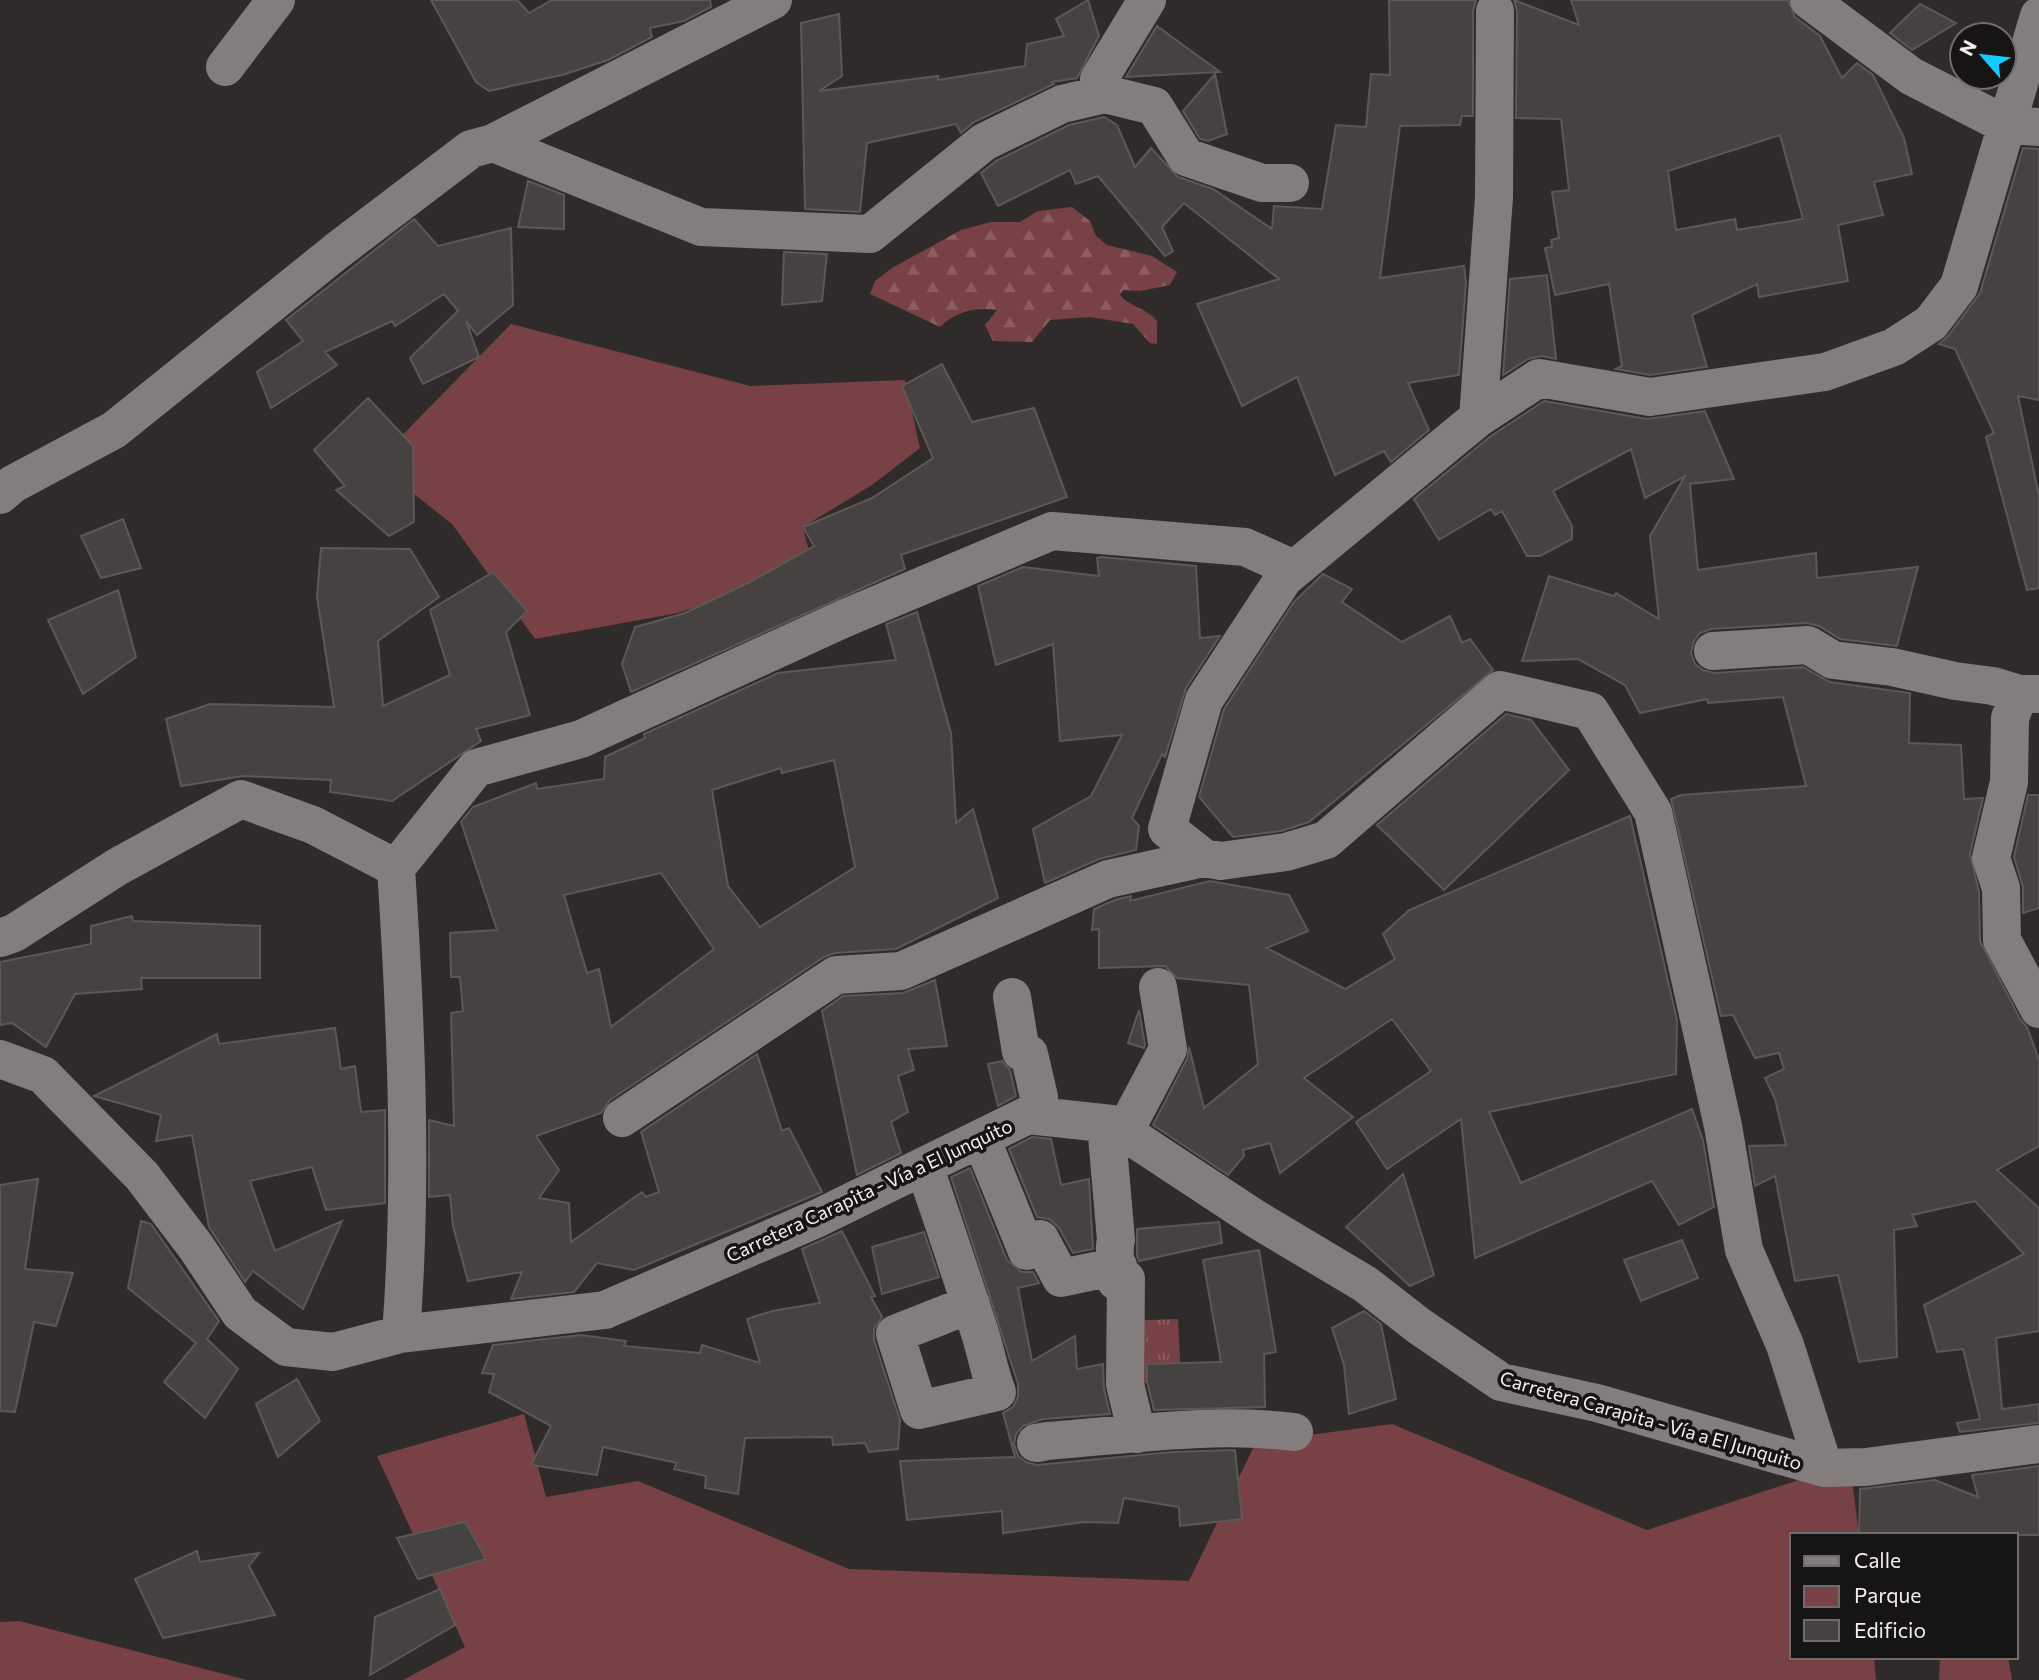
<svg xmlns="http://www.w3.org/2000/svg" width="2039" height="1680" viewBox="0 0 2039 1680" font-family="Commissioner,sans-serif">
  <defs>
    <pattern id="forest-firs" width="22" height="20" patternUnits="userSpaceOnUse" patternTransform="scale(1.75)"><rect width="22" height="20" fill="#774146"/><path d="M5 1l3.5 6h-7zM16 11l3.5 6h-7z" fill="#8b5d61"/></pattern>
    <pattern id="park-tufts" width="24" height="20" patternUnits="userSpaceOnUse" patternTransform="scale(1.75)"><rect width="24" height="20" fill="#774146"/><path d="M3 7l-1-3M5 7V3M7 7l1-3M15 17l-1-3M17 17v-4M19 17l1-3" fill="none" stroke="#8b5d61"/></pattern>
  </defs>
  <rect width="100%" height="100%" fill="#302b2b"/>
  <!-- green -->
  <path fill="#774146" d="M511,324l239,62 155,-6 15,68 -48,37 -69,42 8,33 -61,29 -72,24 -143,26 -83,-115 -77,-61z
    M524,1414l22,83 92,-16 211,88 340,12 67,-139 136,-18 255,106 203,-67 9,72h-67v122h82l2,23h-1473l62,-33 -88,-191z
    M19,1621l228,59h-247v-58z
    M1940,1657h68l4,23h-73z"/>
  <!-- forest -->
  <path fill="url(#forest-firs)" d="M1072,207l18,14 6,15 11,9 45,11 25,16 -7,13 -30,6 -17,-1 -3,5c8,11 25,12 37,26v23l-7,-1 -17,-19 -43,-7 -40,3 -18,22 -39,-1 -8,-16 12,-15c-21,-3 -41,1 -57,17l-70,-33 5,-13 17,-13 69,-38 30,-8h29l18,-11z"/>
  <!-- park -->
  <path fill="url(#park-tufts)" d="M1178,1319l3,62 -56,3 -3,-63z"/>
  <!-- building -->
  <path fill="#474242" stroke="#5d5757" stroke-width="2" fill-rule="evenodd" d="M431,0h86l12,13 23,-13h158l1,7 -27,14 -34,7 2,9 -44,23 -46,15 -73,16 -13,-9z
    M1088,0l11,36 -22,42 -25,4 2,2 -80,38 -13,11 -5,-9 -89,19 -7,69 -55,-3 -4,-186 38,-9 3,62 -23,15 119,-15v4l87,-14 2,-22 37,-8 -8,-17z
    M1389,0h87l-3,11v105h-11l-2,9 -60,1 -20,152 84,-12 2,16 -7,93 -51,8 21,47 -38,32 -7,-11 -49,24 -38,-98 -55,29 -45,-102 82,-25 -95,-76 -22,24 11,24 -8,5 -67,-80 -22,8 -6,-14 -72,36 -17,-33 15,-12 73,-36 35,-8 13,8 18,42 16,-19 27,29 35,12 59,40 2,-23 48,3 14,-84 30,2 5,-53 19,1z
    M1514,0l65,25 -8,-25h217l7,17 25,19 22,42 15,-15 16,12 31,63 8,36 -38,8 9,33 -45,10 10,56 -89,16 -2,-13 -65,31 15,52 -57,8 -34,-6 6,-3 -13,-82 -54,11 -10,-47 7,-1 -1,-7 8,-2 -7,-46 17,-2 -8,-71 -45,-1 1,-107zM1780,135l23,84 -66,11 -2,-11 -59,11 -8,-59z
    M1920,4l36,19 -44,27 -22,-17z
    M1157,26l63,46 -94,5z
    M1215,74l12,60 -19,7 -8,-2 -17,-28z
    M2023,148l16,1v251l-21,-4 21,100v92l-12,2 -41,-153 8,-4 -39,-84 -16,-5 9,-8 32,-43z
    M528,181l36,14v34l-46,-2z
    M414,219l24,27 73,-18 2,77 -36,30 -11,-14 13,36 -56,27 -13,-26 48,-47 -14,-17 -49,32 -3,-5 -67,31 12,13 -66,43 -14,-36 46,-31 -17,-21z
    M784,252l43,2 -5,47 -40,4z
    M1547,275l9,84 -14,-3 -14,3 -25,16 7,-96z
    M942,364l30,58 62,-14 33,89 -166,58 4,14 -274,123 -9,-28 13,-37 50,-14 65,-31 64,-36 -11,-19 69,-29 61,-40 -31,-72z
    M368,398l45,48 1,76 -25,14 -53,-46 9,-4 -31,-36z
    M1544,401l103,18 58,-8 29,68 -44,5 8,86 118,-17 1,25 101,-11 -21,79 -57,-7 -21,-13 -12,-3 -96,6 -11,4 -6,8 -3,12 4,11 8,6 11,3 89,-6 27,15 80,11 -1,50 52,2 3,54 19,-1 -13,56 9,38 1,49 40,78 7,8 12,33v86l-42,24 42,38v123l-43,7 6,71 37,-5v19l-79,9 -3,-9 23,-4 -17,-70 -26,3 -13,-47 100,-51 -49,-53 -63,14 5,11 -23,4 3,127 -38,5 -21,-87 -43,6 -20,-105 -20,10 -6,-40 37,-1 -11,-46 -10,-21 19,-9 -5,-16 -24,5 -22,-43 -12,1 -50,-217 10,-4 125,-9 -23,-89 -75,6 -1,-4 -67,14 -15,-28 -47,-26 -56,2 27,-85 65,20 2,-3 43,26 -9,-83 35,-60 -40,22 -14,-49 -78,42 19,35v13l-32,17h-13l-25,-45 -7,4 -4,-6 -52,31 -25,-41 77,-63z
    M123,519l18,49 -40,10 -20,-42z
    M321,548l89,1 29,48 -61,44 5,65 67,-31 -20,-65 63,-38 34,39 -21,21 24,83 -54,14 5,12 -89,60 -62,-9 1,-12 -88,-4 -62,10 -15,-67 44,-15 124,3 -17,-110z
    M1101,557l95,9 4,72 20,-2 -34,52 -21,69 -3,-3 -30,64 7,8 -3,24 -37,9 -54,24 -12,-54 58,-33 31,-61 -62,6 -7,-97 -57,21 -18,-79 45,-19 76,9 -2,-18z
    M1323,574l29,15 -10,13 60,40 48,-26 12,27 8,-4 23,31 -184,152 -28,9 -48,6 -34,-40 25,-88 70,-107z
    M118,590l18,67 -53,37 -35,-74z
    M917,612l34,121 5,90 17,-14 25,89 -102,51 -61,4 -11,4 -214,143 -9,13 -65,23 23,34 -20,28 30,5 2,39 71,-50 4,5 13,-5 -18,-60 116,-78 25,77 7,-3 33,64 -188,78 -37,-7 -23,29 -63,7 11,-27 -54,9 -15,-55 -3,-31 -21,2v-77l25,6 -3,-113 12,-2 -3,-34h-9l-1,-44 47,-3 -36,-108 12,-15 63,-24 1,6 67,-10 1,-22 40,-19 -1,-4 134,-61 118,-13 -10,-36zM834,760l21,107 -95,60 -32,-41 -16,-96 69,-22 1,5zM661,873l53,76 -103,78 -12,-58 -12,4 -23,-78z
    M1506,714l25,6 38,50 -125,120 -67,-65z
    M2028,795h11v113l-16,5v-26l-9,-30z
    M1630,816l47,204 -1,54 -187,38 32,71 171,-74 11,31 11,67 -35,18 -27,-44 -177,77 -14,-139 -74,50 -31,-47 75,-51 -39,-52 -88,59 49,39 -73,56 -10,-30 -27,7 1,6 -16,19 -75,-50 34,-66 2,-12 15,61 54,-44 -9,-79 -72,-7 -12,-12 -66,2v-39l-7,1 2,-21 21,-9 16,-4 -1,5 80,-20 79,14 19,36 -41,17 78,41 50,-30 -12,-25 26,-24z
    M132,916l1,5 127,5v52h-119l1,11 -67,5 -29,53 -34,-24 -12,2v-63l91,-18v-18z
    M935,980l12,66 -39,3 6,21 -16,6 10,36 -17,10 10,31 -44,22 -35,-164 21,-15 60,-3z
    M1139,1010l6,35 -1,3 -16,-5z
    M335,1028l6,41 14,-3 6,46 24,-2v93l-59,7 -14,-43 -62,14 25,70 67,-30 -39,88 -50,-38 -8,11 -36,-55 -17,-92 -36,6 5,-26 -67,-19 123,-62 2,10z
    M1002,1061l8,9 6,26 -18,10 -10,-42z
    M1032,1137l19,2 10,46 28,-6 4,70 -20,4 -14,-25 -10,-9 -12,-2 -28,-68z
    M970,1168l37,92 15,12h11l6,11 -21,5 14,73 43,-25 2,33 26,-5 1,25 6,25 -67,5 -20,7 -7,8 -2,10 4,12 8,6 11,3 135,-13 63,-2 7,69 -62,7 -1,-19 -55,-9 -6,25 -34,-1 -81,11 -1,-22 -95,9 -7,-59 115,-4 -12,-44 10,-6 5,-10v-13l-67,-207z
    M1403,1174l31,101 -24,11 -64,-59z
    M38,1179l-13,90 48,4 -17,53 -22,-4 -19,90 -15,-1v-226z
    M141,1221l10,3 68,97 -12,18 31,30 -33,49 -41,-36 32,-39 -68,-55z
    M1219,1222l3,21 -83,18 -2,-5v-27z
    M842,1231l33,65 -4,1 11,20 -8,12v11l26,80 -2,29 -29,3 -4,-9 -32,2 -1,-8 -87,1 -7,56 -33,-6 1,-12 -32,-7 3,-6 -74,-16 -6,28 -66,-10 20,-39 -62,-34 5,-18 -12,-1 11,-28 88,-10 45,6 -2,5 76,7 2,-8 58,18 -13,-44 25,-8 48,-8 -18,-54z
    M924,1232l15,45 -57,17 -10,-47z
    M1682,1240l16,38 -57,23 -17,-41z
    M1259,1250l17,102 -12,2 1,53 -111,3 -7,-28v-18l74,-2 -18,-102z
    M1364,1311l17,13 15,75 -47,15 -5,-49 -12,-37z
    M297,1379l23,42 -42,36 -22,-53z
    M2039,1466v69h-180l1,-46 75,-9 43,17 -6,-22z
    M465,1522l21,37 -68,20 -21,-41z
    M197,1551l3,11 59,-9 -10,13 26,49 -112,23 -28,-59z
    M440,1589l15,36 -85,50 5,-58z"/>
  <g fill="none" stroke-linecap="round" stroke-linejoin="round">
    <!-- street -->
    <path stroke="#837d7d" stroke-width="38" d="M1809,0l102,76 95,49 33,2
      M225,67l51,-67
      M1105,94l-6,-15 48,-79
      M493,143l208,84 169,7 114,-92 78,-38 43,-10 49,12 32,51 76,26h28
      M1478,418l16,-221 1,-186
      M0,495l13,-11 101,-54 224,-180 133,-101 22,-6 280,-143
      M1713,651l95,-6 25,15 59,7 63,14 38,5 26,8h20
      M2019,694l-9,24 -1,64 -18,76 10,30 1,52 37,69
      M1204,858l-37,-29 37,-129 80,-122 194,-160 61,-40 111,19 175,-25 69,-25 37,-24 28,-37 80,-270
      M0,938l14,-5 103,-66 124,-68 72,26 83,43
      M1012,997l9,55 8,2 10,43 1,19
      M0,1059l43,16 99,101 54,71 44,66 46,34 47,5 68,-18 204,-24 213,-92 210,-103 84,9 144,95 109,65 54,42 82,56 96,21 227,65 42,-1 173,-23
      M622,1118l214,-143 65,-4 207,-92 96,-21 17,3 65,-9 40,-12 174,-150 90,21 63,101 70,314 21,124 41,95 39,123
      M1106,1124l10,116c-4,13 2,27 0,41l10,-2 -1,105 12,50
      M1124,1132l44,-83 -10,-62
      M981,1138l46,113 13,-12 21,39 57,-12
      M924,1166c19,54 37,109 55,164 7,21 10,42 18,62l-78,18 -24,-76 76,-30
      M401,1334c12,-156 5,-311 -5,-466l80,-100 105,-29 262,-120 209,-88 193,16 40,18 -1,13
      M1047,1441l-10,2h-1l11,-2c81,-6 166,-19 247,-9"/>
  </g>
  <g text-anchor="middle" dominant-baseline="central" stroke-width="7" stroke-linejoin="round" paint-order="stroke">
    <!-- street labels -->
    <g font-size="19" fill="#f3efef" stroke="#161414">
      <text transform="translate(869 1190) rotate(-25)">Carretera Carapita - Vía a El Junquito</text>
      <text transform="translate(1651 1420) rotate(16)">Carretera Carapita - Vía a El Junquito</text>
    </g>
  </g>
  <!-- legend -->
  <rect x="1790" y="1533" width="228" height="126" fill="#161414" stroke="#6e6c6c" stroke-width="2"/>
  <rect x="1804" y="1556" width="35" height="10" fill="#837d7d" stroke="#6e6c6c" stroke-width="2"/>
  <text x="1854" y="1568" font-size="21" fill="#f3efef">Calle</text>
  <rect x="1804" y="1586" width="35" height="21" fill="#774146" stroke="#6e6c6c" stroke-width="2"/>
  <text x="1854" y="1603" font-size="21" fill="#f3efef">Parque</text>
  <rect x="1804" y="1620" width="35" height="21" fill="#474242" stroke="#6e6c6c" stroke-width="2"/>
  <text x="1854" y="1638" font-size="21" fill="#f3efef">Edificio</text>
  <!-- north arrow -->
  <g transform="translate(1983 56) rotate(298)"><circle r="33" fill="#161414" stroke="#6e6c6c" stroke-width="2"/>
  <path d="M0-5L12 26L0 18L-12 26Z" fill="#17cafb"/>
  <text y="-10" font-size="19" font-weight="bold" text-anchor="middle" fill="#f3efef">N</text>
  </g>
</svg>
